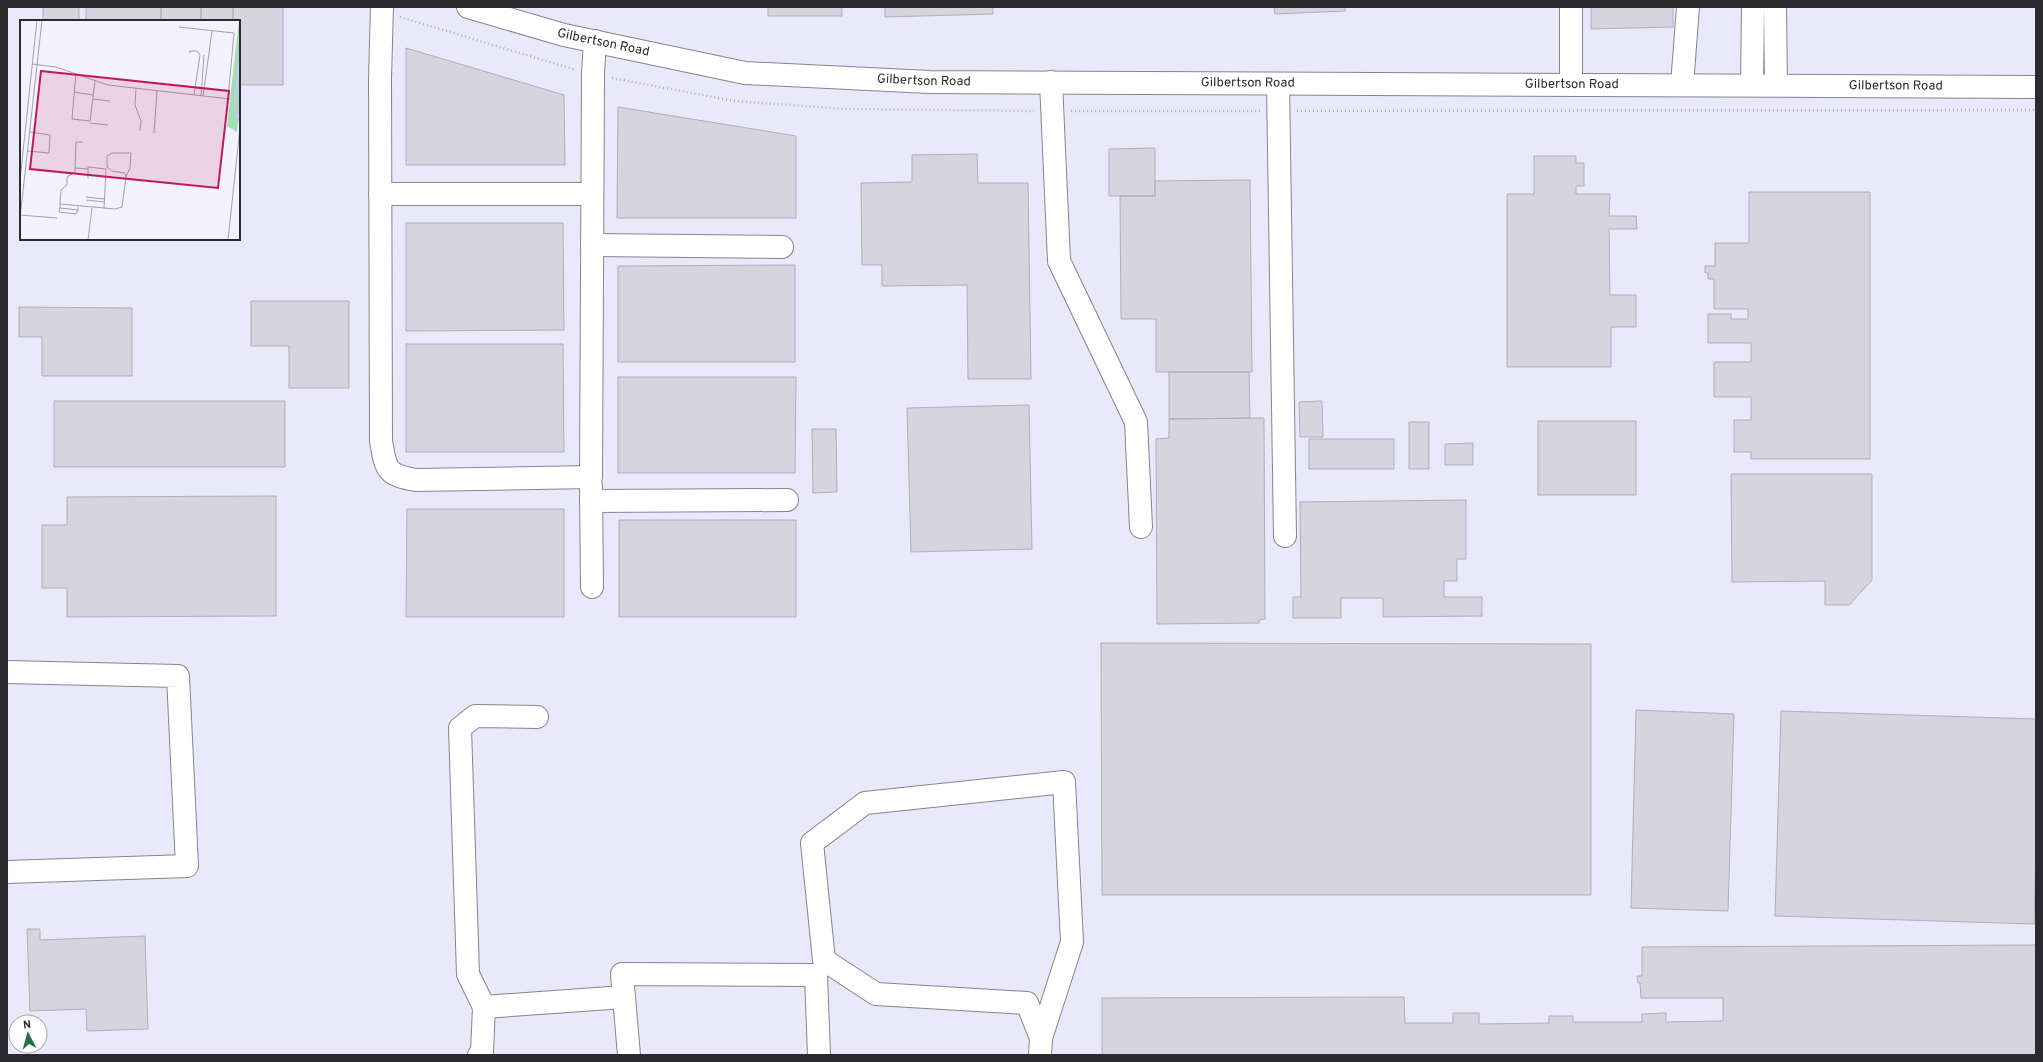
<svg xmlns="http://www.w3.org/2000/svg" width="2043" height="1062" viewBox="0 0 2043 1062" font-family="Overpass,sans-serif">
  <rect width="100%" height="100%" fill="#f3f2fd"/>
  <!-- built -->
  <path fill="#eae8fb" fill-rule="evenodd" d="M7,7h2029v1048h-2029zM21,21h218v218h-218zM16,1022h24v24h-24z"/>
  <!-- building -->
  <path fill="#d5d4df" stroke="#b0afb9" d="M43,7h36v14h-36z
    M86,7h75v14h-75z
    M161,7h40v14h-40z
    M201,7h32v14h-32z
    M233,7h50v78h-44v-64h-6z
    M768,7h74v9h-74z
    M885,7h108v7l-108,3z
    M1274,7h71v4l-70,3z
    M1591,7h82v20l-82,2z
    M406,48l158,47 1,70h-159z
    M618,107l178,29v82h-179z
    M1155,148v48h-46v-47z
    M977,154l1,29h50l3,196h-63l-1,-94 -85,1v-21h-20l-1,-82 51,-1v-27z
    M1534,156h42v7h8v23h-8v8h34l-1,22h27l1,13h-28l1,66h26v32h-25v40h-104v-173h27z
    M1250,180l2,192h-96v-53h-35l-1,-123h35v-15z
    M1749,192h121v267h-119v-7h-17v-32h17v-23h-37v-35h37v-19h-43v-29h23v5h17v-10h-34v-30h-6v-6h-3v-7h10v-23h34z
    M406,223h157l1,107 -158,1z
    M795,265v97h-177v-96z
    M251,301h98v87h-60v-42h-38z
    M19,307l113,1v68h-90v-39h-23z
    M406,344h157l1,108h-158z
    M1169,372h80l1,46 -81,1z
    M618,377h178l-1,96h-177z
    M54,401h231v66h-231z
    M1322,401l1,36h-23l-1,-35z
    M1029,405l3,144 -121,3 -4,-144z
    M1264,418l1,201 -6,1v3l-102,1 -1,-185 13,-1v-19z
    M1538,421h98v74h-98z
    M1409,422h20v47h-20z
    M812,429h24l1,63 -24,1z
    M1309,439h85v30h-85z
    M1473,443v22h-28v-21z
    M1731,474h141v106l-23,25h-24v-24l-93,1z
    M276,496v120l-209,1v-29h-25v-63h25v-28z
    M1466,500v59h-9v22h-13v16h38v19l-99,1v-19h-42v20h-48v-21h8l-1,-95z
    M407,509h157v108h-158z
    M619,520h177v97h-177z
    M1101,643l490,1v251h-489z
    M1636,710l98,4 -6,197 -97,-3z
    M1781,711l255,8v130l-2,75 -259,-8z
    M27,929h13v11l105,-4 3,93 -61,2 -1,-22 -56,2z
    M2036,945v110h-934v-57l302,-1 1,26h48v-10h26v11l70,-1v-7h24v6h69v-8l24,-1v9l57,-1v-23h-82l-1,-15h-2l-1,-7h5v-29z"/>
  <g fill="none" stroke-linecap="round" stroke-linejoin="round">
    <defs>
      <g id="minor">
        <path d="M382,7l-2,71 1,363c5,29 5,34 35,39l175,-3 2,-403 2,-33"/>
        <path id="s1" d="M468,7l96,28 181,38 184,9 1107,5"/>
        <path d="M1775,7l1,78"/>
        <path d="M1051,82l8,179 77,161 5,105"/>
        <path d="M1278,84l7,452"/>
        <path d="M1571,85v-78"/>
        <path d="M1682,85l6,-78"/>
        <path d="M1752,85l1,-78"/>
        <path d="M380,194h212"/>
        <path d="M592,245l190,2"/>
        <path d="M591,486l1,101"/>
        <path d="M591,501l196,-1"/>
        <path d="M7,672l171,4 9,190 -180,6"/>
        <path d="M484,1007l-16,-33 -8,-246 15,-12 62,1"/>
        <path d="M479,1055l3,-3 2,-45 140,-10"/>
        <path d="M629,1055l-7,-81 194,1 3,80"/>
        <path d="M1040,1055l1,-17 31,-96 -8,-160 -199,21 -53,40 12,117 52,34 151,9 14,35"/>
      </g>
    </defs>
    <!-- minor casing -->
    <use href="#minor" stroke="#85858e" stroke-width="24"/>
    <!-- path -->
    <path stroke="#b1b0b9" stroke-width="2.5" stroke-dasharray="1 3" stroke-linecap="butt" d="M400,17l176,53
      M612,78l122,23 111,8 189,2
      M1071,111h189
      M1297,111l739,-1"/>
    <!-- minor -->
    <use href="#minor" stroke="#fff" stroke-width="22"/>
  </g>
  <g text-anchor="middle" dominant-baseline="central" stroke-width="3" stroke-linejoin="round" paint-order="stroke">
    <!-- street labels -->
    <g font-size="13" fill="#2b2b2f" stroke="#fff">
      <text stroke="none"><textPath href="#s1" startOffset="140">Gilbertson Road</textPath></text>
      <text stroke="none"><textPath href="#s1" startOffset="464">Gilbertson Road</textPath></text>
      <text stroke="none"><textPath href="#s1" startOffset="788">Gilbertson Road</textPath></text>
      <text stroke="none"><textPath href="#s1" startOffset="1112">Gilbertson Road</textPath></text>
      <text stroke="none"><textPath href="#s1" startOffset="1436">Gilbertson Road</textPath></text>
    </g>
  </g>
  <!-- overview -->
  <g transform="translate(20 20)">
    <rect width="220" height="220" fill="#f3f2fd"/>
    <path d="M219,0l1,83 -3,29 -10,-6z" fill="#a2dfb2"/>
    <path fill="none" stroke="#cbc5fb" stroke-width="2" d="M220,36l-6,54 6,13"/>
    <path fill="none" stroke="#a3a2ab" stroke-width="1" d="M159,7l55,6 -6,66M170,33v-2h7l3,4 -6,40M12,44l24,3 52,18 122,14M56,53l-4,46 18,2 5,-40M116,69l-1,16 6,16 -1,10M54,72l19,3M181,76l3,-41M183,76l9,-65M73,79l17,2M70,103l18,2M134,113l3,-42M7,131l22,2 1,-18 -20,-3M55,148l1,-26h7M68,149l-13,-1v4l-8,5v8l-6,5 -1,14 55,5 7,-2 4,-30 -1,-4 -13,-2 -5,-4v-11l5,-3h19l-1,15 -4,9M68,158v-11l18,2 -2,40M0,160l17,-160M66,177l18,2M66,180l18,2M40,184v4l18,2v-3M40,188l-1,4 17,2 2,-4M0,195l37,3M0,198l22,-198M68,220l4,-32M208,220l12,-112"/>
    <path fill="#c2185b" fill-opacity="0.15" stroke="#c2185b" stroke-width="2" d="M21,51l188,20 -11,97 -188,-19z"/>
    <rect width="220" height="220" fill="none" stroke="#2b2b2f" stroke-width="2"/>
  </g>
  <!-- border -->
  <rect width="2043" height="1062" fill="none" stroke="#2b2b2f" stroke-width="16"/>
  <!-- north arrow -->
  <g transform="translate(28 1034) rotate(354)"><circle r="19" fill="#ffffff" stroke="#aaaaac"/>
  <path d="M0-3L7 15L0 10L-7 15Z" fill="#247241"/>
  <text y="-6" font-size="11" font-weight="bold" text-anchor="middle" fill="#2b2b2f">N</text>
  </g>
</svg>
